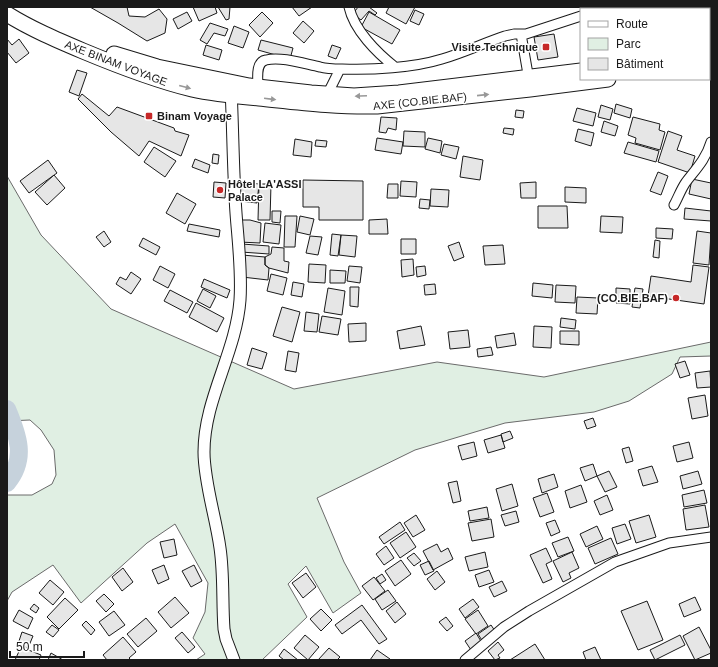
<svg xmlns="http://www.w3.org/2000/svg" width="718" height="667" viewBox="0 0 718 667" font-family="Arial,sans-serif">
  <rect width="100%" height="100%" fill="#fff"/>
  <!-- green -->
  <path fill="#e0efe3" stroke="#6a6a6a" d="M7,176l34,59 70,74 183,80 143,-27 107,15 167,-35v14l-31,1 -8,17 -43,27 -35,11 -89,11 -90,27 -98,48 27,64 17,31 -28,20 -27,-47 -18,18 19,33 -45,43h-66l9,-6 -12,-16 12,-26 3,-29 -33,-59 -28,19 -66,60 -28,-38 -41,27 -5,9v-106h25l20,-11 4,-9 -2,-25 -13,-20 -11,-10 -23,1z"/>
  <g fill="none" stroke-linecap="round" stroke-linejoin="round">
    <!-- river -->
    <path stroke="#c6d2dc" stroke-width="18" d="M7,409c11,26 20,50 0,74"/>
  </g>
  <!-- building -->
  <path fill="#e6e6e6" stroke="#1a1a1a" d="M90,7h37l2,9 16,1 14,-8 8,10 -2,14 -18,8 -29,-18z
    M193,7h22l2,6 -18,8z
    M218,7h12l-1,12 -3,1z
    M292,7h20l-13,9z
    M358,7h11l8,6 -2,2 -6,-4 -8,9 -8,-6z
    M389,7h26l-9,17 -20,-11z
    M415,10l9,4 -5,11 -9,-4z
    M187,12l5,9 -14,8 -5,-10z
    M262,12l11,11 -13,14 -11,-12z
    M369,12l31,18 -8,14 -31,-17z
    M709,12h2v23h-2z
    M303,21l11,10 -10,12 -11,-10z
    M210,23l18,6 -3,7 -11,-3 -7,11 -7,-4z
    M234,26l15,6 -6,16 -15,-5z
    M554,34l4,23 -20,3 -4,-23z
    M7,39l5,6 7,-6 10,14 -13,10 -9,-11z
    M261,40l32,8 -3,11 -32,-9z
    M206,45l16,5 -3,10 -16,-5z
    M332,45l9,3 -5,11 -8,-3z
    M77,70l10,3 -8,23 -10,-4z
    M82,94l27,22 8,-9 57,21 1,3 14,4 -8,21 -32,-15 -10,15 -28,-24 -33,-33z
    M616,104l16,5 -2,9 -16,-5z
    M601,105l12,4 -3,11 -12,-3z
    M577,108l19,5 -3,13 -20,-5z
    M516,110l8,1 -1,7 -8,-1z
    M381,117l16,1 -1,12 -8,-2 -2,5 -7,-1z
    M633,117l27,7 -1,6 6,2 -5,18 -25,-7 1,-5 -8,-3z
    M604,121l14,5 -3,10 -14,-4z
    M504,128l10,1 -1,6 -10,-2z
    M578,129l16,4 -3,13 -16,-5z
    M404,131l21,1v15l-22,-1z
    M668,131l14,5 -5,14 18,6 -5,17 -32,-11z
    M377,138l26,4 -2,12 -26,-4z
    M428,138l14,3 -2,12 -15,-4z
    M295,139l17,3 -1,15 -18,-2z
    M316,140l11,1 -1,6 -11,-1z
    M628,142l31,9 -3,11 -32,-9z
    M444,144l15,3 -3,12 -15,-4z
    M154,147l22,14 -11,16 -21,-15z
    M213,154l6,1 -1,9 -6,-1z
    M463,156l20,4 -3,20 -20,-3z
    M195,159l15,6 -2,8 -16,-6z
    M48,160l9,13 -28,20 -9,-12z
    M658,172l10,4 -7,19 -11,-4z
    M54,175l11,13 -18,17 -12,-13z
    M692,179l19,4v16l-22,-5z
    M303,180l60,1v39h-44v-13h-16z
    M401,181l16,1 -1,15 -16,-1z
    M214,182l12,1 -1,15 -12,-1z
    M241,182l18,2 -2,19 -17,-2z
    M536,182v16h-15l-1,-15z
    M259,184h12l-1,36h-12z
    M388,184h10v14h-11z
    M565,187l21,1v15l-21,-1z
    M431,189l18,1 -1,17 -18,-1z
    M177,193l19,11 -11,20 -19,-11z
    M420,199l10,1 -1,9 -10,-1z
    M538,206h29l1,22h-30z
    M685,208l26,3v10l-27,-2z
    M272,211h9l-1,12 -8,-1z
    M285,216h12l-2,31h-11z
    M300,216l14,3 -4,16 -13,-3z
    M601,216l22,1 -1,16 -22,-1z
    M387,219l1,15h-19v-14z
    M238,220h12l11,3 -1,20 -21,-1z
    M265,223l16,2 -2,19 -16,-2z
    M189,224l31,6 -1,7 -32,-6z
    M656,228l17,1 -1,10 -16,-1z
    M104,231l7,11 -7,5 -8,-10z
    M697,231l14,2 -2,32 -16,-2z
    M332,234l9,1 -3,21 -8,-1z
    M341,235l16,1 -2,21 -16,-2z
    M310,236l12,1 -4,18 -12,-2z
    M143,238l17,9 -4,8 -17,-9z
    M401,239h15v15h-15z
    M655,240l5,1 -1,17 -6,-1z
    M459,242l5,15 -10,4 -6,-15z
    M242,244l27,2v8l-28,-2z
    M503,245l2,19 -20,1 -2,-19z
    M272,247l12,1v13l5,1 -1,11 -19,-5 -4,-3v-8l6,-3z
    M242,255l23,2v8l4,3 -1,12 -26,-3z
    M413,259l1,16 -12,2 -1,-17z
    M309,264l17,1 -1,18 -17,-1z
    M693,265l16,2 -5,37 -56,-8 3,-20 40,6z
    M160,266l15,8 -7,14 -15,-8z
    M349,266l13,1 -2,16 -13,-2z
    M425,266l1,9 -9,2 -1,-10z
    M330,270l16,1 -1,12h-15z
    M131,272l10,7 -10,15 -15,-10 4,-7 6,3z
    M271,274l16,4 -4,17 -16,-4z
    M204,279l26,11 -3,8 -26,-11z
    M293,282l11,2 -2,13 -11,-2z
    M533,283l20,2 -1,13 -20,-2z
    M435,284l1,10 -11,1 -1,-10z
    M556,285l20,1 -1,17 -20,-1z
    M350,287h9l-1,20 -8,-1z
    M328,288l17,3 -3,24 -18,-3z
    M616,288l14,1v15l-14,-1z
    M635,288l8,1 -3,19 -8,-1z
    M203,289l13,7 -6,12 -13,-7z
    M170,290l23,12 -6,11 -23,-12z
    M577,297l21,1 -1,16 -21,-1z
    M196,303l28,15 -7,14 -28,-15z
    M282,307l18,5 -8,30 -19,-6z
    M306,312l13,2 -2,18 -13,-1z
    M322,316l19,3 -3,16 -19,-3z
    M561,318l15,2 -1,9 -15,-2z
    M366,323v18l-17,1 -1,-18z
    M421,326l4,19 -25,4 -3,-18z
    M534,326l18,1 -1,21 -18,-1z
    M468,330l2,17 -20,2 -2,-17z
    M560,331h19v14l-19,-1z
    M514,333l2,12 -19,3 -2,-12z
    M491,347l2,8 -15,2 -1,-8z
    M252,348l15,5 -5,16 -15,-4z
    M288,351l11,2 -3,19 -11,-2z
    M685,361l5,14 -10,3 -5,-14z
    M710,371l1,16 -14,1 -2,-15z
    M705,395l3,21 -16,3 -4,-21z
    M593,418l3,8 -9,3 -3,-8z
    M510,431l3,7 -10,4 -2,-8z
    M501,435l4,13 -17,5 -4,-13z
    M474,442l3,14 -15,4 -4,-14z
    M689,442l4,16 -16,4 -4,-16z
    M629,447l4,14 -7,2 -4,-14z
    M593,464l4,12 -12,5 -5,-13z
    M652,466l6,16 -15,4 -5,-16z
    M609,471l8,16 -12,5 -8,-16z
    M698,471l4,13 -19,5 -3,-13z
    M554,474l4,13 -16,6 -4,-14z
    M457,481l4,20 -8,2 -5,-20z
    M512,484l6,22 -16,5 -6,-22z
    M581,485l6,17 -17,6 -5,-17z
    M704,490l3,13 -23,4 -2,-12z
    M547,493l7,19 -14,5 -7,-19z
    M607,495l6,15 -13,5 -6,-14z
    M705,505l4,22 -23,3 -3,-21z
    M487,507l2,11 -19,3 -2,-10z
    M516,511l3,11 -14,4 -4,-11z
    M416,515l9,15 -12,7 -9,-14z
    M649,515l7,22 -20,6 -7,-22z
    M491,519l3,18 -22,4 -4,-18z
    M555,520l5,12 -9,4 -5,-13z
    M400,522l5,8 -21,14 -5,-7z
    M625,524l6,15 -14,5 -5,-16z
    M597,526l6,13 -17,8 -6,-13z
    M406,532l10,15 -16,11 -10,-15z
    M568,537l6,14 -16,6 -6,-14z
    M611,538l7,16 -23,10 -7,-16z
    M174,539l3,16 -13,3 -4,-16z
    M437,544l4,8 7,-4 5,11 -20,11 -10,-19z
    M386,546l8,12 -10,7 -8,-11z
    M546,548l6,13 -6,3 6,15 -9,4 -13,-28z
    M485,552l3,15 -19,4 -4,-14z
    M572,552l7,16 -10,5 2,5 -8,4 -10,-21z
    M414,553l7,8 -7,5 -7,-8z
    M401,560l10,14 -16,12 -10,-15z
    M429,561l5,10 -9,4 -5,-10z
    M164,565l5,14 -11,5 -6,-14z
    M194,565l8,16 -11,6 -9,-16z
    M123,568l10,14 -11,9 -10,-14z
    M489,570l5,12 -15,5 -4,-12z
    M437,571l8,11 -10,8 -8,-11z
    M306,573l10,14 -13,11 -11,-15z
    M382,574l4,6 -6,4 -4,-6z
    M374,577l11,14 -12,9 -11,-14z
    M50,580l14,12 -11,13 -14,-12z
    M502,581l5,10 -13,6 -5,-10z
    M388,590l8,11 -14,9 -7,-11z
    M104,594l10,10 -8,8 -10,-11z
    M175,597l14,16 -18,15 -13,-16z
    M695,597l6,13 -17,7 -5,-13z
    M65,598l13,12 -19,19 -12,-12z
    M473,599l6,8 -14,11 -6,-9z
    M647,601l16,39 -25,10 -17,-39z
    M397,602l9,12 -11,9 -9,-12z
    M34,604l5,4 -3,5 -6,-4z
    M362,605l25,34 -8,5 -18,-24 -19,14 -7,-9z
    M321,609l11,11 -11,11 -11,-12z
    M19,610l14,8 -5,11 -15,-8z
    M478,610l10,16 -12,8 -11,-15z
    M114,611l11,14 -16,11 -10,-14z
    M446,617l7,9 -6,5 -8,-9z
    M146,618l11,13 -19,16 -11,-13z
    M86,621l9,9 -4,5 -9,-10z
    M52,625l7,5 -6,7 -7,-5z
    M491,625l4,6 -12,11 -5,-8z
    M699,627l12,23v3l-16,7 -12,-24z
    M22,632l11,4 -5,12 -10,-4z
    M182,632l13,15 -7,6 -13,-15z
    M476,633l6,10 -11,7 -6,-9z
    M305,635l14,12 -11,13 -14,-12z
    M680,635l5,10 -30,15 -5,-10z
    M123,637l13,15 -7,6 2,2h-24l-4,-5z
    M498,642l6,8 -6,5 2,3 -5,2 -7,-9z
    M535,644l10,16h-35z
    M21,647l20,8 -2,5h-24z
    M595,647l6,13h-15l-3,-8z
    M329,648l11,9 -3,3h-19z
    M284,649l14,11h-14l-5,-4z
    M377,650l13,9 -1,1h-19z
    M51,653l12,7h-15z"/>
  <g fill="none" stroke-linecap="round" stroke-linejoin="round">
    <defs>
      <path id="minor" d="M349,7c5,23 28,46 46,60
        M620,9l15,-2
        M521,34l8,46
        M258,87c0,-8 -3,-25 8,-27 15,-4 39,4 54,7 7,2 15,2 22,2 30,1 71,-1 100,-10 21,-6 42,-16 63,-23l9,-2h12l55,-18
        M327,95l13,-26
        M674,205c4,-7 7,-16 12,-23 10,-13 20,-23 25,-40
        M465,660l39,-33 25,-16 86,-49 54,-19 42,-6"/>
      <path id="tertiary" d="M231,89c2,41 2,82 5,124 2,28 6,58 4,87 -4,53 -36,99 -36,152 0,30 12,66 16,96 4,27 2,54 4,81l2,10 8,21"/>
      <path id="trunk" d="M7,14c24,15 50,26 76,37 36,15 72,29 109,38 22,5 45,7 67,9 39,4 78,9 118,8l153,-17 78,-10
        M114,54l43,13 92,19 62,7 43,3 45,-3 182,-22
        M709,54h2
        M709,66h2"/>
    </defs>
    <!-- minor casing -->
    <use href="#minor" stroke="#1a1a1a" stroke-width="11"/>
    <!-- tertiary casing -->
    <use href="#tertiary" stroke="#1a1a1a" stroke-width="13"/>
    <!-- trunk casing -->
    <use href="#trunk" stroke="#1a1a1a" stroke-width="17"/>
    <!-- minor -->
    <use href="#minor" stroke="#fff" stroke-width="9"/>
    <!-- tertiary -->
    <use href="#tertiary" stroke="#fff" stroke-width="11"/>
    <!-- trunk -->
    <use href="#trunk" stroke="#fff" stroke-width="15"/>
  </g>
  <!-- one-way arrows -->
  <defs><path id="oneway-solid" d="M-6-.8H1V-3.2L6.5 0L1 3.2V.8H-6Z"/></defs>
  <g fill="#989898">
    <use href="#oneway-solid" transform="translate(185 87) rotate(15)"/>
    <use href="#oneway-solid" transform="translate(483 95) rotate(-6)"/>
    <use href="#oneway-solid" transform="translate(361 96) rotate(178)"/>
    <use href="#oneway-solid" transform="translate(270 99) rotate(7)"/>
  </g>
  <!-- markers -->
  <g fill="#c62828" stroke="#fff" stroke-width="1.5">
    <rect x="542" y="43" width="8" height="8" rx="2"/>
    <rect x="145" y="112" width="8" height="8" rx="2"/>
    <circle cx="220" cy="190" r="4"/>
    <circle cx="676" cy="298" r="4"/>
  </g>
  <g text-anchor="middle" dominant-baseline="central" stroke-width="3" stroke-linejoin="round" paint-order="stroke">
    <!-- poi labels -->
    <g font-size="11" font-weight="bold" fill="#1a1a1a" stroke="#fff" text-anchor="end">
      <text x="538" y="47">Visite Technique</text>
      <text x="157" y="116" text-anchor="start">Binam Voyage</text>
      <text x="228" y="184" text-anchor="start">Hôtel LA'ASSI<tspan x="228" dy="13">Palace</tspan></text>
      <text x="668" y="298">(CO.BIE.BAF)</text>
    </g>
    <!-- street labels -->
    <g font-size="11" fill="#1a1a1a" stroke="#fff">
      <text transform="translate(116 63) rotate(21)">AXE BINAM VOYAGE</text>
      <text transform="translate(420 101) rotate(-6)">AXE (CO.BIE.BAF)</text>
    </g>
  </g>
  <!-- border -->
  <rect width="718" height="667" fill="none" stroke="#1a1a1a" stroke-width="16"/>
  <!-- legend -->
  <rect x="580" y="8" width="130" height="72" fill="#ffffff" stroke="#a3a3a3"/>
  <rect x="588" y="21" width="20" height="6" fill="#ffffff" stroke="#a3a3a3"/>
  <text x="616" y="28" font-size="12" fill="#1a1a1a">Route</text>
  <rect x="588" y="38" width="20" height="12" fill="#e0efe3" stroke="#a3a3a3"/>
  <text x="616" y="48" font-size="12" fill="#1a1a1a">Parc</text>
  <rect x="588" y="58" width="20" height="12" fill="#e6e6e6" stroke="#a3a3a3"/>
  <text x="616" y="68" font-size="12" fill="#1a1a1a">Bâtiment</text>
  <!-- scale -->
  <path d="M10 651v6h74v-6" fill="none" stroke="#1a1a1a" stroke-width="2"/>
  <text x="16" y="651" font-size="12" fill="#1a1a1a" stroke="#ffffff" stroke-width="3" paint-order="stroke">50 m</text>
</svg>
